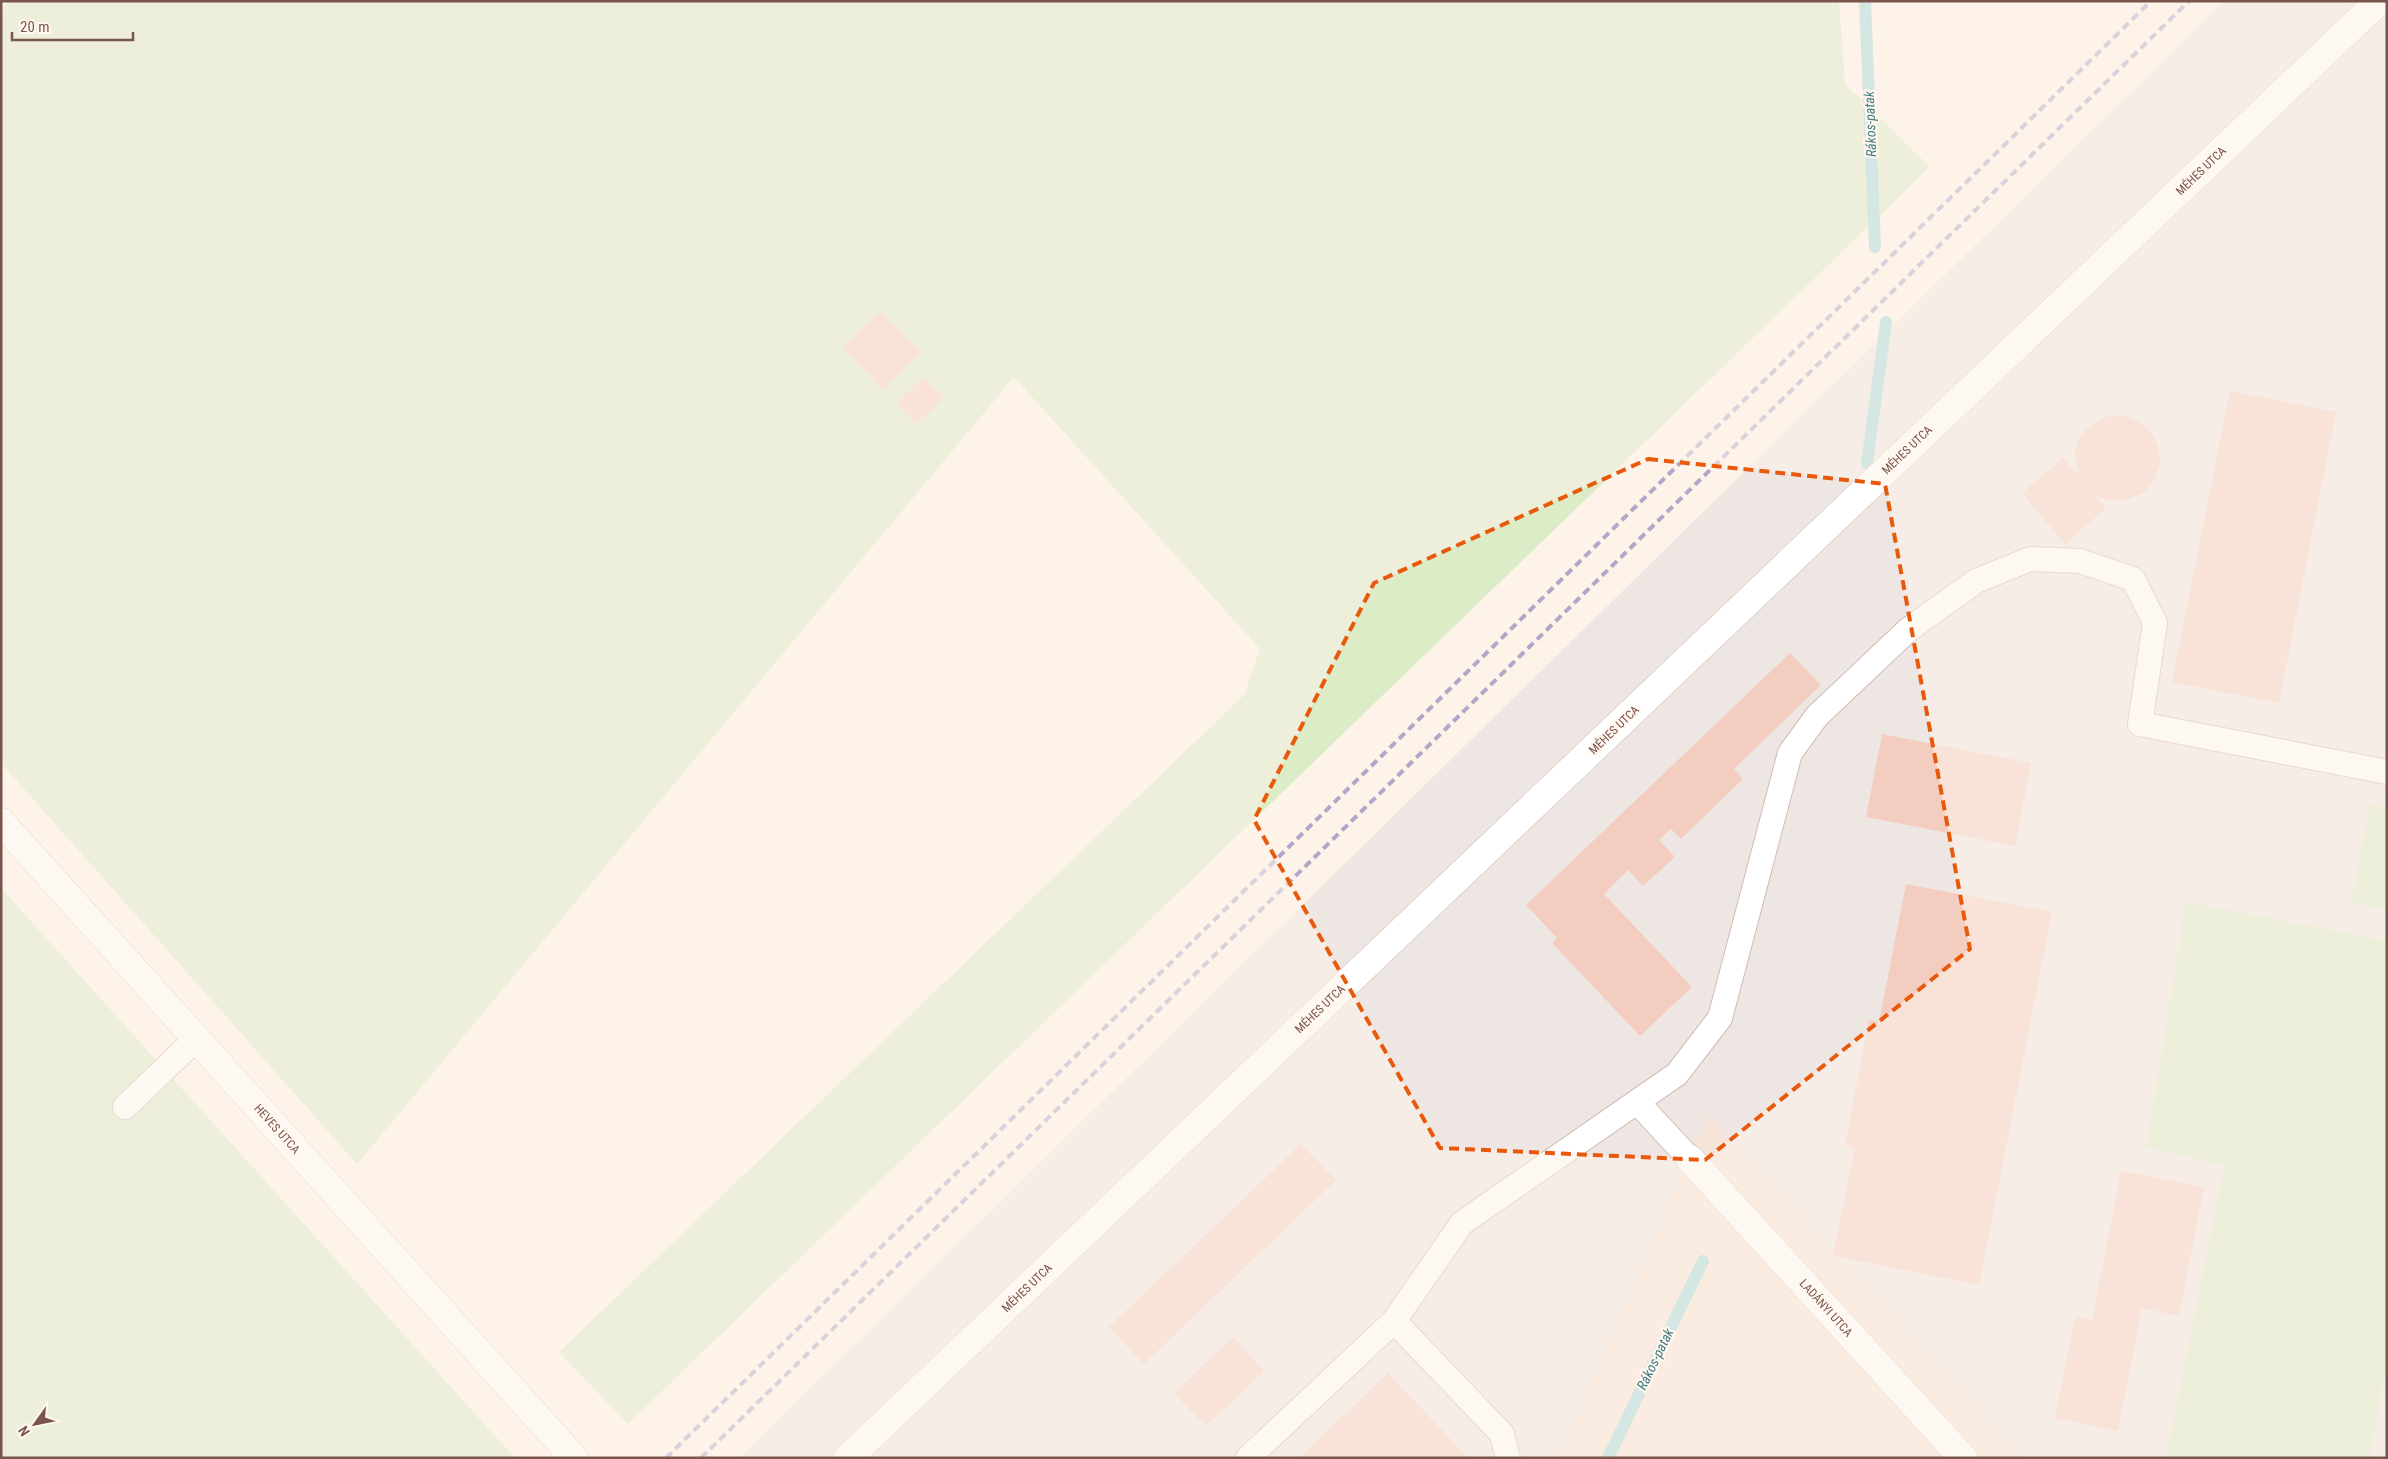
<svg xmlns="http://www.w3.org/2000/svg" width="2388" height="1459" viewBox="0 0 2388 1459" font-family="'Roboto Condensed',sans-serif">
  <rect width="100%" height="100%" fill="#fdf3e9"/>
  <!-- residential -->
  <path fill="#f5e4d7" d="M1708,1114l315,344h-464z"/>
  <!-- industrial -->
  <path fill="#eee6e2" d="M2224,1h163v1457h-364l-315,-344 -149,344h-820z"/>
  <!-- green -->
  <path fill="#dbecc7" d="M6,1h1833l6,83 85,83 -1302,1257 -69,-72 685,-657 16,-46 -246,-272 -657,787 -356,-401v-749z
    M2370,804l17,4v102l-36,-7z
    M1,888l514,570h-514z
    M2186,902l201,39v423l-18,94h-203l58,-293 -78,-17z"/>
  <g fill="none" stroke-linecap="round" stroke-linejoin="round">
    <!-- stream -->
    <path stroke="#a3d9da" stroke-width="12" d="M1865,1l10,246
      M1867,463l19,-141
      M1608,1458l95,-197"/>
  </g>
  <!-- building -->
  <path fill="#f3cec0" d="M881,311l40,41 -38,38 -41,-43z
    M924,377l20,21 -28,26 -20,-21z
    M2230,391l106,21 -57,291 -107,-21z
    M2108,416h17l15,6 12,11 7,16 1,16 -6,16 -11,12 -16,7 -16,1 -15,-5 10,12 -41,36 -43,-51 41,-35 15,17 -3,-24 6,-16 12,-11z
    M1790,653l31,32 -87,84 9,10 -62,60 -10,-10 -12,11 16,17 -32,29 -15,-16 -24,24 88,93 -52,49 -88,-93 5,-5 -31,-33z
    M1882,734l149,29 -16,83 -149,-29z
    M1906,884l146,28 -73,373 -146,-29 22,-108 -10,-3 24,-125 10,2z
    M1301,1144l35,36 -192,184 -35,-37z
    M2121,1171l83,16 -25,129 -37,-8 -24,123 -63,-13 20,-101 17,3z
    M1233,1337l31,34 -58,55 -32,-33z
    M1388,1373l80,85h-169z"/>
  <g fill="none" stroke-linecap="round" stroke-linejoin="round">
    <defs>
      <path id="lane" d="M1637,1102l53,57
        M125,1107l71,-68
        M1394,1321l68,-98 215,-149 43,-56 70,-265 27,-37 91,-86 68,-49 54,-22 50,2 53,18 22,44 -15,101 247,48
        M1248,1458l146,-137 108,113 6,24"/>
      <path id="street" d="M1,822l573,636
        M1690,1159l273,299
        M848,1458l1531,-1457"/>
    </defs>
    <!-- lane casing -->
    <use href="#lane" stroke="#d3bbb1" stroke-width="26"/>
    <!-- street casing -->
    <use href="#street" stroke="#d3bbb1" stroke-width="29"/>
    <!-- lane -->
    <use href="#lane" stroke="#fff" stroke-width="24"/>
    <!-- street -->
    <use href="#street" stroke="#fff" stroke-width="28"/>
    <!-- rail -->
    <path stroke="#b4a6c8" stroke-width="4" stroke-dasharray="8 5" stroke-linecap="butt" d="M666,1458l1485,-1457
      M701,1458l1488,-1457"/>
  </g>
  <!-- marked area -->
  <path d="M0 0H2388V1459H0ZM1648,459l237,25 85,465 -265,211 -265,-12 -186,-328 120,-237z" fill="#fdf3e9" fill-opacity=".55" fill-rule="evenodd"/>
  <path fill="none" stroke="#e8590c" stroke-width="4" stroke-dasharray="10 6" stroke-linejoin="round" d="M1648,459l237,25 85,465 -265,211 -265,-12 -186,-328 120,-237z"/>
  <g text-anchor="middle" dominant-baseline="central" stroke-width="4.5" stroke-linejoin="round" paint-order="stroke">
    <!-- street labels -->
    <g font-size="12" fill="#79554b" stroke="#fff7f0">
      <text transform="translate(2201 171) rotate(-44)">MÉHES UTCA</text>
      <text transform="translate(1907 450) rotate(-44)">MÉHES UTCA</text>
      <text transform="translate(1614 730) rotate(-44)">MÉHES UTCA</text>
      <text transform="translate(1320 1009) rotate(-44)">MÉHES UTCA</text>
      <text transform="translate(277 1129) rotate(48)">HEVES UTCA</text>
      <text transform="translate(1027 1288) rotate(-44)">MÉHES UTCA</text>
      <text transform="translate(1826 1308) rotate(48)">LADÁNYI UTCA</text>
    </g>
    <!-- water labels -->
    <g font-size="14" font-style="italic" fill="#3e7c7e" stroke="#fff7f0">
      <text transform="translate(1870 124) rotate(-92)">Rákos-patak</text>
      <text transform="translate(1655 1359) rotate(-64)">Rákos-patak</text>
    </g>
  </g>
  <!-- border -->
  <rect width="2388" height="1459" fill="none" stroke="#79554b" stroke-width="5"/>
  <!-- north arrow -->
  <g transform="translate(35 1424) rotate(237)" stroke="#fff7f0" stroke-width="4" paint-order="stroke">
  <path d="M0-4L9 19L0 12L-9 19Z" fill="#79554b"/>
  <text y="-8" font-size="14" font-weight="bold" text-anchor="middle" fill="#79554b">N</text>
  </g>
  <!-- scale -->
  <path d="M12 32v8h121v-8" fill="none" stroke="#79554b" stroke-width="2.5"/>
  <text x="20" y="32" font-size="15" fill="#79554b" stroke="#fff7f0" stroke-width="4" paint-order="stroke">20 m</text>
</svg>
